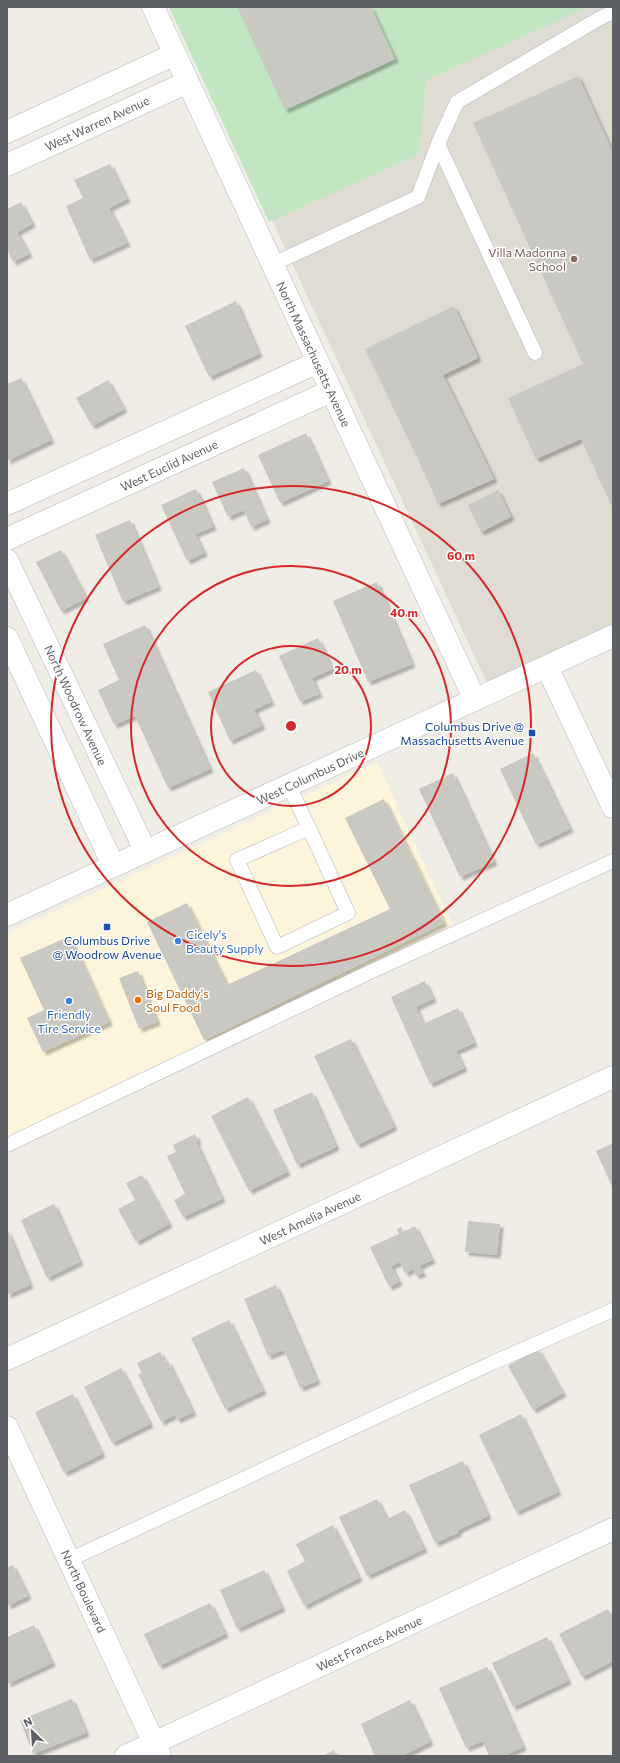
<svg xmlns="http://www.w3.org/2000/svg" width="620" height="1763" viewBox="0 0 620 1763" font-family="Commissioner,sans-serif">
  <defs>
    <filter id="shadow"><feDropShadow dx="3.5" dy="3.5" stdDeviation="1" flood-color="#0004"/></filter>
  </defs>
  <rect width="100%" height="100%" fill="#efede5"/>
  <!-- commercial -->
  <path fill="#fdf5db" d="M377,762l76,163 -250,119 -20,-41 20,43 -196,93v-206z"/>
  <!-- education -->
  <path fill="#dfdcd3" d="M173,7h440v618l-126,58z"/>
  <!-- green -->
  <path fill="#c2e6c2" d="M169,7h420l-163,73 -7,74 -150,68z"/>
  <!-- building -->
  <path fill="#cac8c2" filter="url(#shadow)" d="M237,7h134l24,52 -110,51z
    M578,76l35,77v356l-32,-70 -45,20 -28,-61 75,-34 -110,-241z
    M110,164l17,35 -18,9 18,35 -37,17 -24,-54 17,-8 -9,-18z
    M21,202l11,22 -15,8 12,22 -16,8 -6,-13v-40z
    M236,301l23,53 -50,23 -24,-51z
    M454,306l24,52 -35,17 51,104 -56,25 -15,-34 -58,-121z
    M21,378l30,62 -44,21v-77z
    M108,380l16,29 -32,17 -16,-28z
    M306,433l22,48 -48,22 -22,-48z
    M244,468l23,52 -16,7 -7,-17 -16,7 -16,-35z
    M196,489l17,38 -18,7 9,19 -17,8 -26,-56z
    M498,490l13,27 -30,15 -13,-27z
    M130,520l28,67 -35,15 -28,-67z
    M61,550l25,48 -25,13 -25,-49z
    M377,582l35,82 -44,18 -35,-81z
    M145,625l65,144 -42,19 -33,-72 -21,9 -16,-35 21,-10 -16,-36z
    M318,638l14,31 -20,9 7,16 -19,8 -21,-46z
    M256,670l15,32 -17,8 8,16 -32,15 -22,-49z
    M533,753l37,76 -34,16 -36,-76z
    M453,773l41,89 -34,15 -41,-88z
    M384,799l60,124 -240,117 -57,-118 40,-19 40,82 163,-76 -45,-91z
    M70,936l39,86 -66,30 -16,-34 17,-8 -24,-52z
    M138,971l19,51 -18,7 -20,-51z
    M425,981l8,18 -17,8 7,17 35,-16 16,35 -18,8 8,17 -34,16 -39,-87z
    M351,1039l43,88 -37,18 -43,-89z
    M312,1092l24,55 -39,18 -24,-55z
    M248,1097l39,75 -38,19 -38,-75z
    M195,1134l3,7 -2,1 26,57 -39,18 -9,-17 11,-6 -18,-38 9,-4 -3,-7z
    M613,1143v46l-17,-38z
    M142,1175l27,49 -33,18 -18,-33 17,-9 -9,-17z
    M54,1204l26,58 -33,16 -26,-58z
    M468,1221l32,3 -3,31 -32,-3z
    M415,1226l17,34 -13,6 4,7 -7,3 -3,-7 -8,4 -5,-11 -9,4 8,16 -10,5 -19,-40 29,-13 -2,-5 4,-2 2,5z
    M7,1229l23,56 -23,10z
    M276,1285l41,96 -17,7 -16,-38 -16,6 -24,-57z
    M229,1320l34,71 -38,18 -34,-71z
    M538,1349l25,44 -30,17 -25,-44z
    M160,1352l5,10 3,-1 25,51 -16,8 -2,-5 -14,7 -23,-48 4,-1 -5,-10z
    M121,1368l29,56 -38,19 -28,-56z
    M73,1394l29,60 -38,19 -29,-61z
    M521,1414l37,78 -42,20 -37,-77z
    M463,1461l25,55 -30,14v3l-23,10 -26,-58z
    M377,1499l10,20 18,-9 19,39 -57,27 -28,-59z
    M333,1525l26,53 -55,28 -17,-35 18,-10 -9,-17z
    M13,1565l15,31 -21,10v-38z
    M264,1570l18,38 -45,21 -17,-39z
    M210,1603l15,31 -66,32 -15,-32z
    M608,1609l5,9v43l-31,16 -23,-43z
    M34,1625l18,38 -45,21v-47z
    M547,1637l21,44 -55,26 -21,-44z
    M487,1667l36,80 -19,9h-15l-6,-15 -17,7 -27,-60z
    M72,1699l14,34 -53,21 -13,-34z
    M410,1700l20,42 -28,14h-27l-14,-32z
    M334,1750l3,6h-14z"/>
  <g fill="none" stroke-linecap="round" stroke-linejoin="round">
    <defs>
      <path id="service" d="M273,264l145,-67 20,-53
        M535,353l-97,-209 19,-42 143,-84 13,-6
        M289,786l20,42 39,85 -71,34 -40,-87 72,-32
        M7,1145l363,-173 243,-111
        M69,1560l423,-197 121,-53"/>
      <path id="minor" d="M153,7l322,693
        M7,132l168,-78
        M7,165l181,-83
        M7,504l311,-142
        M7,539l324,-148
        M7,560l138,290
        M7,638l106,227
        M547,667l66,140
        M7,1359l606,-282
        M126,1756l487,-227"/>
      <path id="tertiary" d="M7,1427l153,329"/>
      <path id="secondary" d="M7,915l606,-279"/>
    </defs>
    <!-- service casing -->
    <use href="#service" stroke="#b5b7bc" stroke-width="15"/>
    <!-- minor casing -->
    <use href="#minor" stroke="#b5b7bc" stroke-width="23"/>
    <!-- tertiary casing -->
    <use href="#tertiary" stroke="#b5b7bc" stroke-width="23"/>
    <!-- secondary casing -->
    <use href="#secondary" stroke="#b6b9bf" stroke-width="23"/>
    <!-- service -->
    <use href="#service" stroke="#fff" stroke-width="14"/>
    <!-- minor -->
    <use href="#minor" stroke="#fff" stroke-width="22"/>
    <!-- tertiary -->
    <use href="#tertiary" stroke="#fff" stroke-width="22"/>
    <!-- secondary -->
    <use href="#secondary" stroke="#fff" stroke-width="22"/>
  </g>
  <!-- distance rings -->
  <g fill="none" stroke="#d62828" stroke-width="2">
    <circle cx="291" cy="726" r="80"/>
    <circle cx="291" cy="726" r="160"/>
    <circle cx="291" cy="726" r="240"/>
  </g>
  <!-- markers -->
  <circle fill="#8d6e63" stroke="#fff" stroke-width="1.5" cx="574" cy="259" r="4"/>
  <g fill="#1a4fb4" stroke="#fff" stroke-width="1.5">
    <rect x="528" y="729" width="8" height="8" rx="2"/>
    <rect x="103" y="923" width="8" height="8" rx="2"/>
  </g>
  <g fill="#3f7fe0" stroke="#fff" stroke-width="1.5">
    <circle cx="178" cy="941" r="4"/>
    <circle cx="69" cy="1001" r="4"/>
  </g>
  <circle fill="#e8710a" stroke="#fff" stroke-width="1.5" cx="138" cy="1000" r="4"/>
  <g text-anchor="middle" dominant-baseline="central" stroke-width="3" stroke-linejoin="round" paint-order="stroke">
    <!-- street labels -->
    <g font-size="12" fill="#5d6065" stroke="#fff">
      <text transform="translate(97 123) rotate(-25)">West Warren Avenue</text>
      <text transform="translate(314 354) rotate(65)">North Massachusetts Avenue</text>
      <text transform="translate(169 465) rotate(-25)">West Euclid Avenue</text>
      <text transform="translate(76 705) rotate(65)">North Woodrow Avenue</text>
      <text transform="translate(310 776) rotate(-25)">West Columbus Drive</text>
      <text transform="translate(310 1218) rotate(-25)">West Amelia Avenue</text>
      <text transform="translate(84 1591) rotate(65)">North Boulevard</text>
      <text transform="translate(369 1643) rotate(-25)">West Frances Avenue</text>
    </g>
    <!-- education labels -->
    <g font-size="12" fill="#785e54" stroke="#fff" text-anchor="end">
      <text x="566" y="252">Villa Madonna<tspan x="566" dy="14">School</tspan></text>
    </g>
    <!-- transit labels -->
    <g font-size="12" fill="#164399" stroke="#fff" text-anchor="end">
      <text x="524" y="726">Columbus Drive @<tspan x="524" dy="14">Massachusetts Avenue</tspan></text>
      <text x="107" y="940" text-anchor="middle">Columbus Drive<tspan x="107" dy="14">@ Woodrow Avenue</tspan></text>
    </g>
    <!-- shop labels -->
    <g font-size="12" fill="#366cbe" stroke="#fff" text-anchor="start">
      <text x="186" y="934">Cicely's<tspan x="186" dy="14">Beauty Supply</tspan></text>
      <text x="69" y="1014" text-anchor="middle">Friendly<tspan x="69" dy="14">Tire Service</tspan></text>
    </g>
    <!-- food labels -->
    <g font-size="12" fill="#c56008" stroke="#fff" text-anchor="start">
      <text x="146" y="993">Big Daddy's<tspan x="146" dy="14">Soul Food</tspan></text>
    </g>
  </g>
  <circle cx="291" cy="726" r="6" fill="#d62828" stroke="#fff" stroke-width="2"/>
  <g font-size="12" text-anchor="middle" font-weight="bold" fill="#d62828" stroke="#fff" stroke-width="3" stroke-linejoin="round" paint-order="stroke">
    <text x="461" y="560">60 m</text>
    <text x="404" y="617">40 m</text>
    <text x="348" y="674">20 m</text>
  </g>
  <!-- border -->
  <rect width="620" height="1763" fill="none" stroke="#5d6065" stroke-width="16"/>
  <!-- north arrow -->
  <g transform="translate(32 1731) rotate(335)" stroke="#ffffff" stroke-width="3" paint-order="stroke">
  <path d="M0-3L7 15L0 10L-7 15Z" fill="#5d6065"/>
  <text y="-6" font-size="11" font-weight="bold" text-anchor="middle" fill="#5d6065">N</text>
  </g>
</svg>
